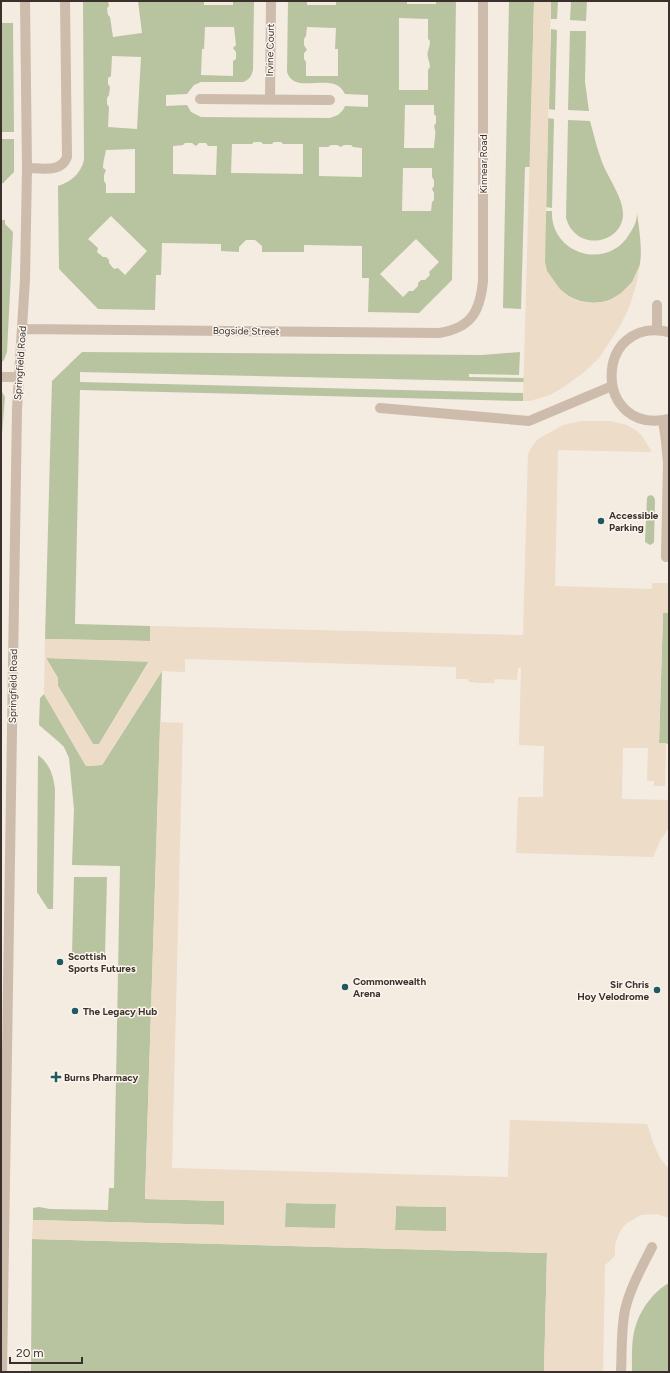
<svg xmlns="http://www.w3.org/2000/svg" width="670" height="1373" viewBox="0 0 670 1373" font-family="Figtree,sans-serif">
  <rect width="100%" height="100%" fill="#f4ebe1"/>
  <!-- green -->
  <path fill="#b8c4a0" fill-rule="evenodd" d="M83,1h25l1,5 -2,2 1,7 2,2 3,20 29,-4 -4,-32h66v4h29v-4h21l-1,68c-1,7 -4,11 -10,13h-42l-7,3 -7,9 -21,1v11l21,-1 4,7 10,5 129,1 8,-3 5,-5 2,-4 23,1v-12l-23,-1c-11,-25 -50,3 -58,-22l1,-71h19v4h29v-4h71v3h29v-3h20l-4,279 -33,33 -51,-1 1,-34h-7v-32l-58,-1v7h-42v-6l-7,-6h-9l-7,7v5l-18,-1v-7l-59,-1 -1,32h-5l-1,35 -57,-1 -39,-40 -1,-83c13,-4 23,-13 26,-26zM399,18l29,1v20l2,2c0,5 -1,6 -2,10 -2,5 2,11 2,16l-2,3v20h-29zM205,27h29l2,18 -3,3 3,4v7l-3,2v15l-32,-1 1,-26h2zM307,27l29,1 -1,21h3v27h-32v-14l-2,-3v-6l3,-3 -3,-5v-6l2,-3zM112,56l29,1 -4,72 -29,-2 1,-20 -2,-3v-6l2,-3 1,-8 -2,-3v-6l3,-2zM405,105h29v9l2,2v7l-2,3c3,9 0,13 0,22h-30zM254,142h7l2,2h9l2,-2h7l2,2h20v30l-72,-1 1,-29h20zM185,143h7l4,3 3,-3h7l2,3h9l-1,29 -43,-1v-28l10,-1zM331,145h6l4,2 3,-2h7l2,2 9,1v29l-43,-1v-29h9zM135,149v44h-29v-9l-2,-3v-6l2,-5 -3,-2c0,-7 2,-12 3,-18zM403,168h29v9l2,3v6l-2,3 2,4v7l-2,2 -1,9h-29zM111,216l36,35 -22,24 -7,-7 -4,1 -5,-6v-3l-3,-3h-3l-6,-5 1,-4 -10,-9zM416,239l23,23 -10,10 1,3 -5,5h-4l-3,3v3l-5,5h-4l-6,6 -23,-23z
    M509,1h25l-4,166h-5l-4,142 -18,-1z
    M551,1h7l-1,18h-6z
    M571,1h16l-1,20 -16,-1z
    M1,23h12l1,109h-13z
    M551,29l6,1 -2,80 -6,-1z
    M570,31h16l-1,51 4,29 -21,-1z
    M548,118l6,1 -2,89 -6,-1z
    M568,120l22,1c4,14 7,28 12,41 6,16 21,35 21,52 0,25 -34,36 -50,17 -4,-4 -5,-8 -7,-13z
    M1,139h13v33l-10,10v1h-3z
    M546,211h6c-2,43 56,61 78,22 4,-6 7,-12 7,-20 2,16 7,43 1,58 -16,44 -76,41 -92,-2 -3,-11 -1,-46 0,-58z
    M1,220h4v4l8,8 -6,120 -3,8 -3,3z
    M82,352l400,3 38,-3 -1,23 -50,-1v3l55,1v4l-444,-10v10l443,11v8l-443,-11 -5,234 75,2v15l-105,-2 7,-258z
    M1,390l4,7 -4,50z
    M651,495l3,2 1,3 -1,42 -2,2 -2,1 -5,-3 2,-44 1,-2z
    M663,613h6v131l-10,-1z
    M46,658l103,3 -50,83h-6l-35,-58v-8z
    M162,671l-17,528 80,2 -1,24 -191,-5v-12l6,-1 11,2 58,1 1,-22h5l6,-322 -48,-1 2,-56 -5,-51 -5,-11 -4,-4 -21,-18 1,-27 4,-4 42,72 16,-1z
    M38,755c12,9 15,20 17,34l-2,120h-5l-11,-17z
    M74,877h33l-2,78 -33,-1z
    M285,1203l51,1 -1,25 -50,-2z
    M396,1206l50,1v25l-51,-2z
    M32,1239l515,14 -3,119h-513z
    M669,1283v89h-37c0,-15 -1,-33 4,-47 5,-16 18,-34 33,-42z"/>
  <!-- plaza -->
  <path fill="#ecdcc8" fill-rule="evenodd" d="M534,1h17l-6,261 2,9 13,18 11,9 7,3 16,2 14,-2 13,-8 11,-11 7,-16 -2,16 -7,23 -10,21 -21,32 -16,15 -21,15 -12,7 -20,6h-7z
    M581,421h29l17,4 10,6 5,5 10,16 -94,-2 -3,136 97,3v-6h17v30h-6l-4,130h7l-1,43h-11v-5h-7l1,-33h-25l-1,51 47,1v28l-8,11 -8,18 -137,-4 2,-56h25l1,-51 -25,-1 2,-77h-3l-1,12 -22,-1 -1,4h-13l-12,-1 -1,-3h-12v-12l-271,-8v13l-23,-1 -60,94 -16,1 -42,-72 1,-55 105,2v-15l373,9 5,-181 3,-6 7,-9 25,-14zM46,659l1,-1 102,4 -50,82h-6l-35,-57v-9z
    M160,722l23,1 -11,445 336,9 2,-57 137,4 7,21 6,13 9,11v49l-12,-4 -16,1 -14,8 -5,5 -4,8 -3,9v11l-10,9 -2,107h-59l3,-119 -515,-14 1,-19 191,5v-24l-79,-2zM286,1203l50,1 -1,24 -50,-1zM396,1206l50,1v24l-51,-1z"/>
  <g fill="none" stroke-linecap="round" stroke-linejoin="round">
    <!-- minor -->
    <path stroke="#cdbbac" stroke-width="10" d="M200,99l130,1
      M270,100l1,-99
      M27,168c15,0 34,5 40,-11l-2,-156
      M22,329l417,4c32,-5 41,-21 44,-52v-280
      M657,330v-25
      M669,332c-76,-17 -77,104 0,87
      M1,377h18
      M380,408l149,13 83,-35
      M663,420l3,21 2,22 -2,94
      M2,1372l15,-963 8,-130 2,-111 -2,-167
      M621,1372c1,-21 0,-42 4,-62 5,-22 17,-43 27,-63"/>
  </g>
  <!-- markers -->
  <g fill="#1f5a5e" stroke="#fbf5ee" stroke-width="1.5">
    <circle cx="601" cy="521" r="4"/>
    <circle cx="60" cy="962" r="4"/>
    <circle cx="345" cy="987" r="4"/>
    <circle cx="657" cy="990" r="4"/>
    <circle cx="75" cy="1011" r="4"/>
    <path d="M54 1071h4v4h4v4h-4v4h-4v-4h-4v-4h4z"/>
  </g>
  <g text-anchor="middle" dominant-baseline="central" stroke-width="3" stroke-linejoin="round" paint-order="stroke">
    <!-- street labels -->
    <g font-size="10" fill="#3b302b" stroke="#fbf5ee">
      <text transform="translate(270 50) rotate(-89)">Irvine Court</text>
      <text transform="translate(483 164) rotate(-90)">Kinnear Road</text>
      <text transform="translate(246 331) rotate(1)">Bogside Street</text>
      <text transform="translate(20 363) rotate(-86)">Springfield Road</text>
      <text transform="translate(13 686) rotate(-89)">Springfield Road</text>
    </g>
    <!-- poi labels -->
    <g font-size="10" font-weight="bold" fill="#3b302b" stroke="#fbf5ee" text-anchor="start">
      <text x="609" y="515">Accessible<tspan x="609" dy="12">Parking</tspan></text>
      <text x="68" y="956">Scottish<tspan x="68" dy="12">Sports Futures</tspan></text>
      <text x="353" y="981">Commonwealth<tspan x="353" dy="12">Arena</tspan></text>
      <text x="649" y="984" text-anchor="end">Sir Chris<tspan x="649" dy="12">Hoy Velodrome</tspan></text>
      <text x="83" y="1011">The Legacy Hub</text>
      <text x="64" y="1077">Burns Pharmacy</text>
    </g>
  </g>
  <!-- border -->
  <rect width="670" height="1373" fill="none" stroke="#3b302b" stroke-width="4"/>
  <!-- scale -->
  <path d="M10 1357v6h72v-6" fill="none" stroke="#3b302b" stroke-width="2"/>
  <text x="16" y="1357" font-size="12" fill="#3b302b" stroke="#fbf5ee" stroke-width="3" paint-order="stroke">20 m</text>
</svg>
